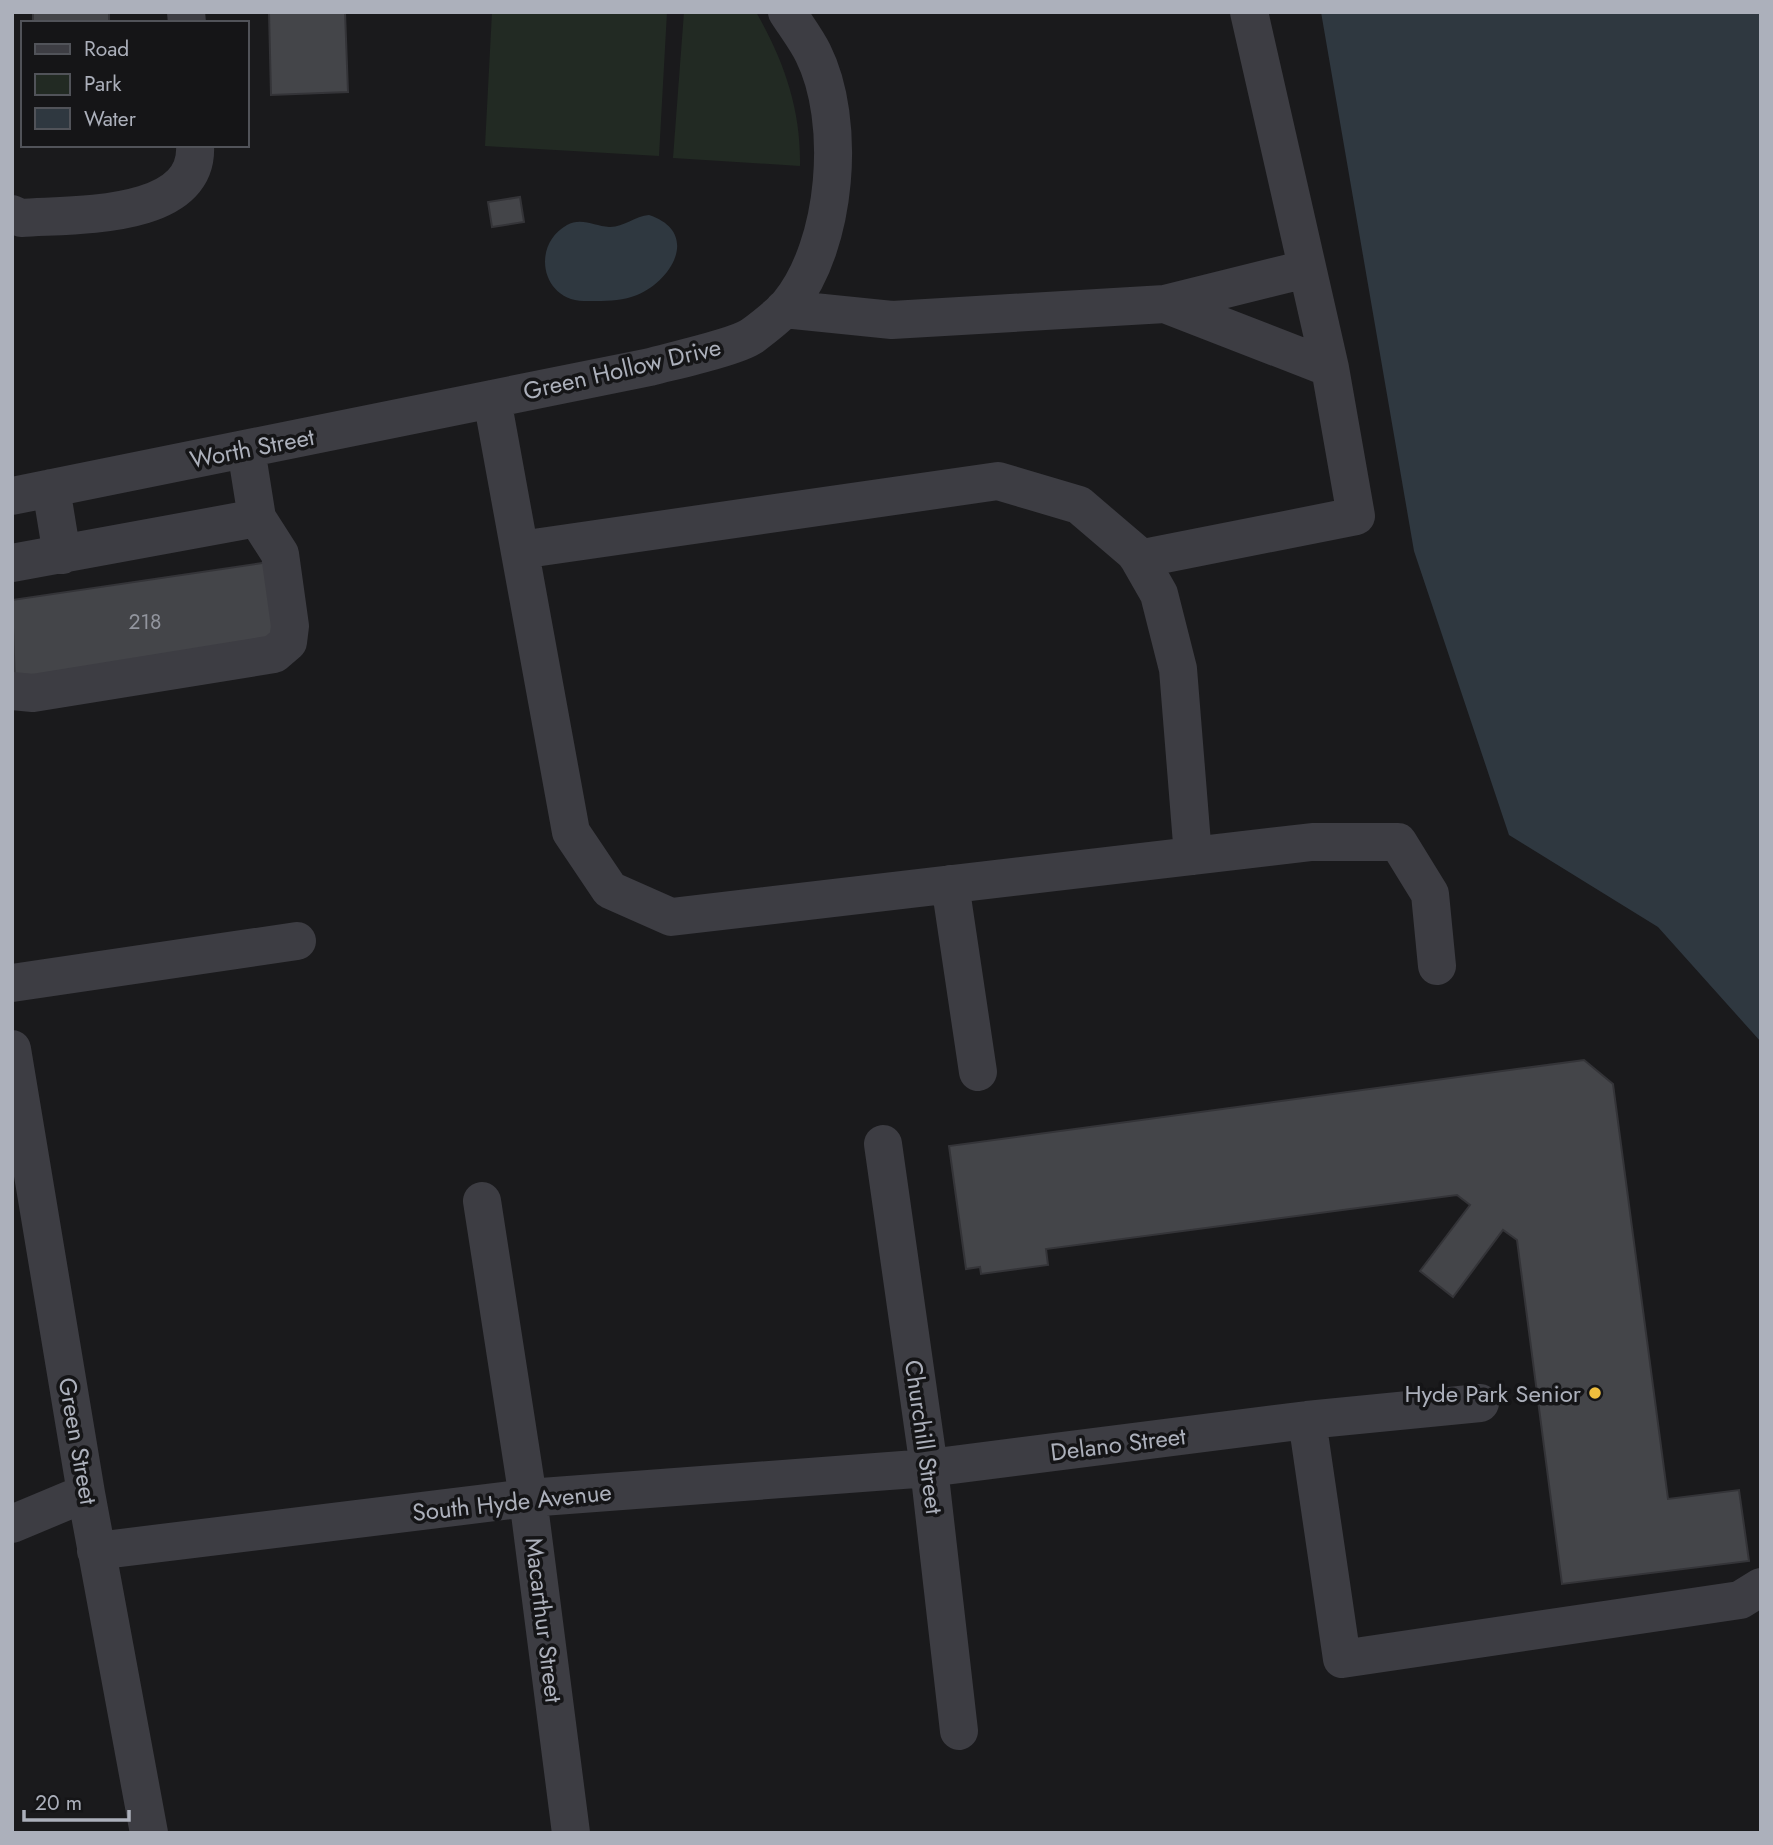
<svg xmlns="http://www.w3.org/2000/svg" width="1773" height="1845" viewBox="0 0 1773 1845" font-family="Jost,sans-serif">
  <rect width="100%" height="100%" fill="#1a1a1c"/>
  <!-- green -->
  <path fill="#222a23" d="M492,12h175l-8,144 -174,-10z
    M684,12h72c28,49 45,97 44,154l-127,-8z"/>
  <!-- water -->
  <path fill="#2f3840" d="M1321,12h440v1030l-103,-115 -149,-92 -95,-284z
    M649,215c51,17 24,65 -12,80 -17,7 -35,6 -53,6 -43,-1 -53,-56 -17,-76 14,-8 28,1 42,2 13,1 26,-11 40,-12z"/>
  <!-- building -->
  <path fill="#444549" stroke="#343438" stroke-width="2" d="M33,12h76v11h-76z
    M269,12h76l3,80 -77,3z
    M520,197l4,25 -32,5 -4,-25z
    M269,562l11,82 -265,40 -3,-84z
    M1584,1060l29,24 55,415 71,-9 10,71 -187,23 -45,-344 -14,-10 -50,67 -33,-26 50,-66 -13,-10 -411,54 2,16 -67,9 -1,-7 -14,2 -17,-123z"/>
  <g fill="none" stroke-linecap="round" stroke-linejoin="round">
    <!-- minor -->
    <path stroke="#3d3d43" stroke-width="38" d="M186,12l1,11
      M12,214l9,4c50,-4 179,3 174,-73
      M1165,304l165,64
      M784,309l108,11 273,-16 141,-35
      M492,399l79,433 39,58 61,27 641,-75h86l32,52 7,72
      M51,488l11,67
      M12,496l638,-129c22,-6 86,-20 102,-31 12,-9 28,-21 37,-32 48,-59 58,-183 24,-251 -7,-14 -17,-27 -26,-41
      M520,550l478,-69 81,24 55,47 5,7 217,-43 -26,-148 -81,-356
      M1139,559l20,35 19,75 15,187
      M12,563l245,-45
      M12,691l21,2 241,-39 14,-12 2,-16 -10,-72 -23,-36 -11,-69
      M950,884l28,188
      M12,983l285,-42
      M12,1049l74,444 63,340
      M883,1144l46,324 30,263
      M482,1201l46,297 43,335
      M1307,1420l35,239 398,-59 21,-13
      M12,1524l74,-31
      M96,1551l432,-53 401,-30 378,-48 173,-17"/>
  </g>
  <!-- markers -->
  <circle fill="#f0bf3e" stroke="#151517" stroke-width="2.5" cx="1595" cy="1393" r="7"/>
  <g text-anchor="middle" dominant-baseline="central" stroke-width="7" stroke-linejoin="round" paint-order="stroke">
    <!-- number labels -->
    <g font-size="21" fill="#92959e">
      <text x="145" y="622">218</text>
    </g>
    <!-- street labels -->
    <g font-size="24" fill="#acb0bb" stroke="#151517">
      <text transform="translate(622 369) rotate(-13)">Green Hollow Drive</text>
      <text transform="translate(252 448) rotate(-11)">Worth Street</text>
      <text transform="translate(924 1437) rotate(82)">Churchill Street</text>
      <text transform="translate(78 1441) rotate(80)">Green Street</text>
      <text transform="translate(1118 1444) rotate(-7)">Delano Street</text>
      <text transform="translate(512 1502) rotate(-6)">South Hyde Avenue</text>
      <text transform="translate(544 1620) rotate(83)">Macarthur Street</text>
    </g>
    <!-- poi labels -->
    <g font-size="24" fill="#acb0bb" stroke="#151517" text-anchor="end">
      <text x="1581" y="1393">Hyde Park Senior</text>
    </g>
  </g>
  <!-- border -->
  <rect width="1773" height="1845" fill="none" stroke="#acb0bb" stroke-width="28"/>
  <!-- legend -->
  <rect x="21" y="21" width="228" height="126" fill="#151517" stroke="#515359" stroke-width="2"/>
  <rect x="35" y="44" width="35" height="10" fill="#3d3d43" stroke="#515359" stroke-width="2"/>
  <text x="84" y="56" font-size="21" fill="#acb0bb">Road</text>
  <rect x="35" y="74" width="35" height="21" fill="#222a23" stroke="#515359" stroke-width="2"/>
  <text x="84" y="91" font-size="21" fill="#acb0bb">Park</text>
  <rect x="35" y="108" width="35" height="21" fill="#2f3840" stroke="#515359" stroke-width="2"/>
  <text x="84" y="126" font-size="21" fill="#acb0bb">Water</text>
  <!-- scale -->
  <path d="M24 1810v10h105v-10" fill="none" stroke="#acb0bb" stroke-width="3.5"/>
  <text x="35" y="1810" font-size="21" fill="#acb0bb" stroke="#151517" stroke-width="5" paint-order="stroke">20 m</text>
</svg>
